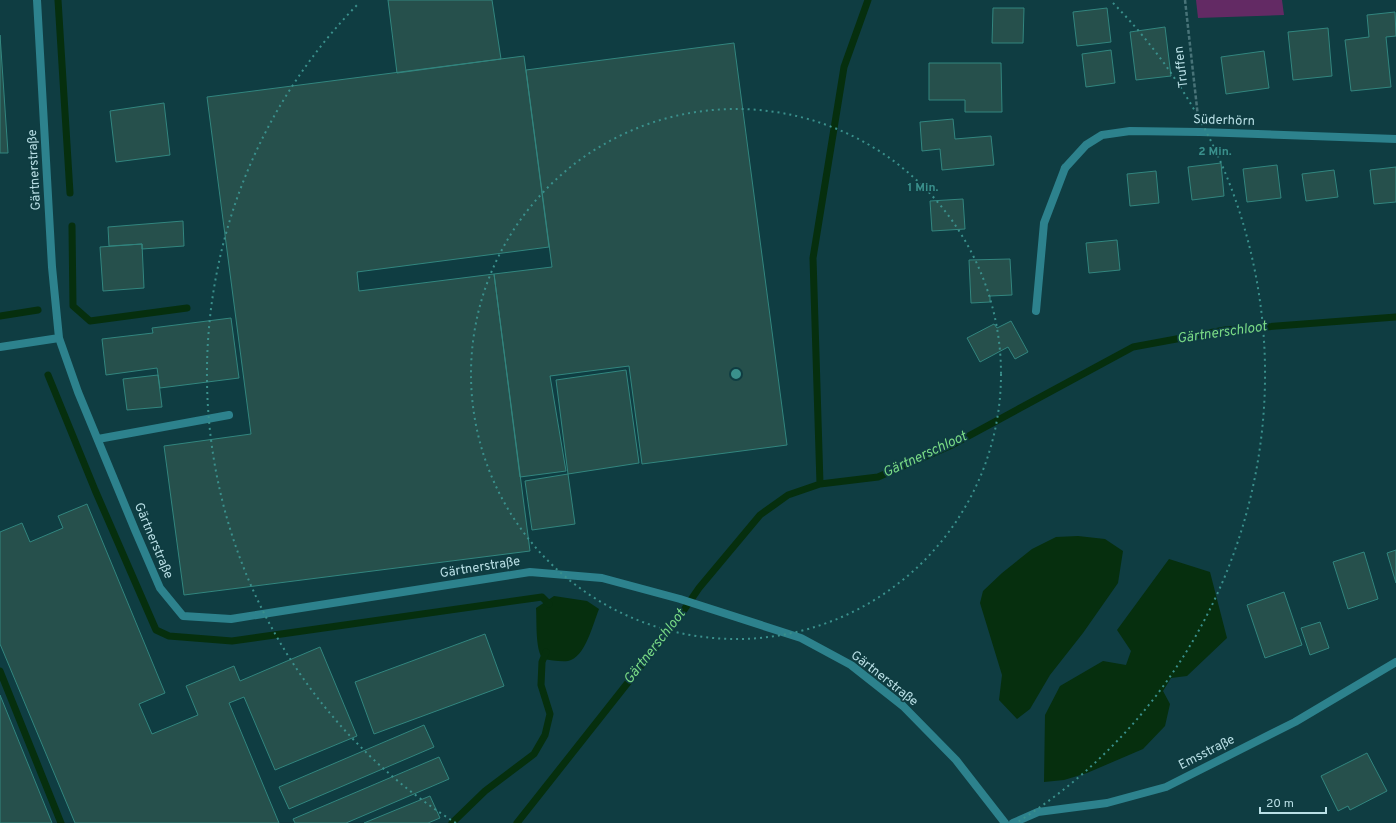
<svg xmlns="http://www.w3.org/2000/svg" width="1396" height="823" viewBox="0 0 1396 823" font-family="Overpass,sans-serif">
  <rect width="100%" height="100%" fill="#0f3d42"/>
  <!-- green -->
  <path fill="#632a64" d="M1196,0h86l2,15 -86,3z"/>
  <!-- water -->
  <path fill="#062f0e" d="M1078,536l27,3 18,12 -5,32 -35,50 -33,42 -20,34 -13,10 -18,-19 3,-25 -22,-72 3,-12 19,-18 30,-24 24,-12z
    M1169,559l41,13 17,66 -40,38 -16,2 -8,13 7,13 -5,22 -22,23 -56,24 -23,7 -20,2 1,-67 15,-29 43,-25 23,4 5,-14 -14,-21z
    M554,596l33,5 12,8c-6,15 -14,49 -31,52 -8,1 -17,-1 -25,-2 -8,-9 -6,-38 -7,-51z"/>
  <g fill="none" stroke-linecap="round" stroke-linejoin="round">
    <!-- stream -->
    <path stroke="#062f0e" stroke-width="7" d="M58,0l12,193
      M72,226l1,80 17,15 97,-13
      M0,316l38,-6
      M48,375l47,115 61,140 13,6 63,5 310,-44 7,7
      M820,484l-7,-226 31,-191 24,-67
      M0,671l61,152
      M452,823l33,-32 49,-37 11,-19 5,-21 -9,-29 1,-23 4,-10
      M517,823l158,-200 24,-35 61,-73 28,-20 32,-11 58,-7 74,-32 181,-98 92,-17 171,-13"/>
  </g>
  <!-- building -->
  <path fill="#26504c" stroke="#32867f" d="M388,0h104l9,59 -104,14z
    M993,8h31l-1,35h-31z
    M1107,8l4,34 -34,4 -4,-34z
    M1395,12l1,24 -10,1 5,50 -40,4 -6,-51 24,-3 -2,-22z
    M1165,27l6,49 -35,4 -6,-48z
    M1328,28l4,48 -39,4 -5,-48z
    M0,35l8,118h-8z
    M734,43l53,402 -145,19 -13,-98 -79,10 16,95 -46,6 -26,-203 58,-7 -26,-197z
    M1111,50l4,33 -29,4 -4,-33z
    M1264,51l5,37 -43,6 -5,-37z
    M524,56l25,191 -192,25 2,19 135,-17 36,277 -346,44 -20,-149 87,-12 -44,-337z
    M929,63h72l1,49h-37v-12h-36z
    M164,103l6,52 -54,7 -6,-51z
    M953,119l2,20 36,-3 3,29 -52,5 -2,-21 -18,2 -2,-29z
    M1221,163l3,33 -32,4 -4,-33z
    M1277,165l4,33 -34,4 -4,-33z
    M1396,167v35l-22,2 -4,-34z
    M1334,170l4,27 -32,4 -4,-27z
    M1156,171l3,32 -29,3 -3,-32z
    M963,199l2,30 -33,2 -2,-30z
    M183,221l1,25 -42,3v-5l-33,2 -1,-19z
    M1117,240l3,30 -31,3 -3,-30z
    M142,244l2,44 -41,3 -3,-44z
    M1010,259l2,36 -22,1v6l-19,1 -2,-43z
    M231,318l8,60 -79,10 -3,-20 -51,7 -4,-36 51,-6 -1,-5z
    M1011,321l17,31 -13,7 -7,-12 -28,15 -13,-24 27,-14 3,4z
    M626,370l13,93 -71,11 -12,-94z
    M158,375l4,32 -35,3 -4,-31z
    M568,474l7,50 -43,6 -7,-49z
    M87,504l78,189 -26,11 13,30 46,-19 -12,-29 48,-20 6,15 80,-34 37,89 -82,34 -31,-73 -15,6 50,120h-204l-75,-179v-112l22,-9 8,19 33,-14 -5,-12z
    M1396,550v33l-9,-30z
    M1364,552l14,47 -30,10 -15,-47z
    M1284,592l18,53 -37,13 -18,-53z
    M1320,622l9,26 -19,7 -9,-27z
    M485,634l19,52 -130,48 -19,-52z
    M0,695l52,128h-52z
    M424,725l10,22 -145,62 -10,-22z
    M1367,753l20,38 -37,19 -2,-4 -10,5 -17,-35z
    M439,757l10,22 -103,44h-51l-2,-4z
    M430,796l10,22 -12,5h-64z"/>
  <g fill="none" stroke-linecap="round" stroke-linejoin="round">
    <!-- path -->
    <path stroke="#487378" stroke-width="2.5" stroke-dasharray="4 2" stroke-linecap="butt" d="M1185,0l13,117"/>
    <!-- lane -->
    <path stroke="#2d828d" stroke-width="8" d="M1036,311l8,-88 21,-55
      M98,439l131,-24"/>
    <!-- street -->
    <path stroke="#2d828d" stroke-width="8" d="M37,0l15,267 7,71 19,54 57,138 25,58 23,28 48,3 299,-47 72,6 78,21 121,39 50,27 52,41 53,54 49,63
      M1065,168l21,-23 16,-10 28,-4 70,1 196,7
      M0,347l59,-9
      M1013,823l25,-11 69,-9 59,-16 129,-65 101,-60"/>
  </g>
  <!-- distance rings -->
  <g fill="none" stroke="#3a908c" stroke-width="2" stroke-dasharray="2 4">
    <circle cx="736" cy="374" r="265"/>
    <path d="M456 823A529 529 0 0 1 359 3M1113 3A529 529 0 0 1 1016 823"/>
  </g>
  <g text-anchor="middle" dominant-baseline="central" stroke-width="3.5" stroke-linejoin="round" paint-order="stroke">
    <!-- street labels -->
    <g font-size="13" fill="#b9dfe5" stroke="#0f3d42">
      <text transform="translate(1182 67) rotate(-97)">Truffen</text>
      <text transform="translate(1224 121) rotate(2)">Süderhörn</text>
      <text transform="translate(35 170) rotate(-93)">Gärtnerstraße</text>
      <text transform="translate(153 541) rotate(67)">Gärtnerstraße</text>
      <text transform="translate(480 568) rotate(-9)">Gärtnerstraße</text>
      <text transform="translate(884 679) rotate(38)">Gärtnerstraße</text>
      <text transform="translate(1207 753) rotate(-27)">Emsstraße</text>
    </g>
    <!-- water labels -->
    <g font-size="14" font-style="italic" fill="#79da85" stroke="#0f3d42">
      <text transform="translate(1222 333) rotate(-8)">Gärtnerschloot</text>
      <text transform="translate(925 455) rotate(-25)">Gärtnerschloot</text>
      <text transform="translate(655 647) rotate(-52)">Gärtnerschloot</text>
    </g>
  </g>
  <circle cx="736" cy="374" r="6" fill="#3a908c" stroke="#0f3d42" stroke-width="2"/>
  <g font-size="12" text-anchor="middle" font-weight="bold" fill="#3a908c" stroke="#0f3d42" stroke-width="3.5" stroke-linejoin="round" paint-order="stroke">
    <text x="1215" y="155">2 Min.</text>
    <text x="923" y="191">1 Min.</text>
  </g>
  <!-- scale -->
  <path d="M1260 807v6h66v-6" fill="none" stroke="#b9dfe5" stroke-width="2"/>
  <text x="1266" y="807" font-size="12" fill="#b9dfe5" stroke="#0f3d42" stroke-width="3" paint-order="stroke">20 m</text>
</svg>
